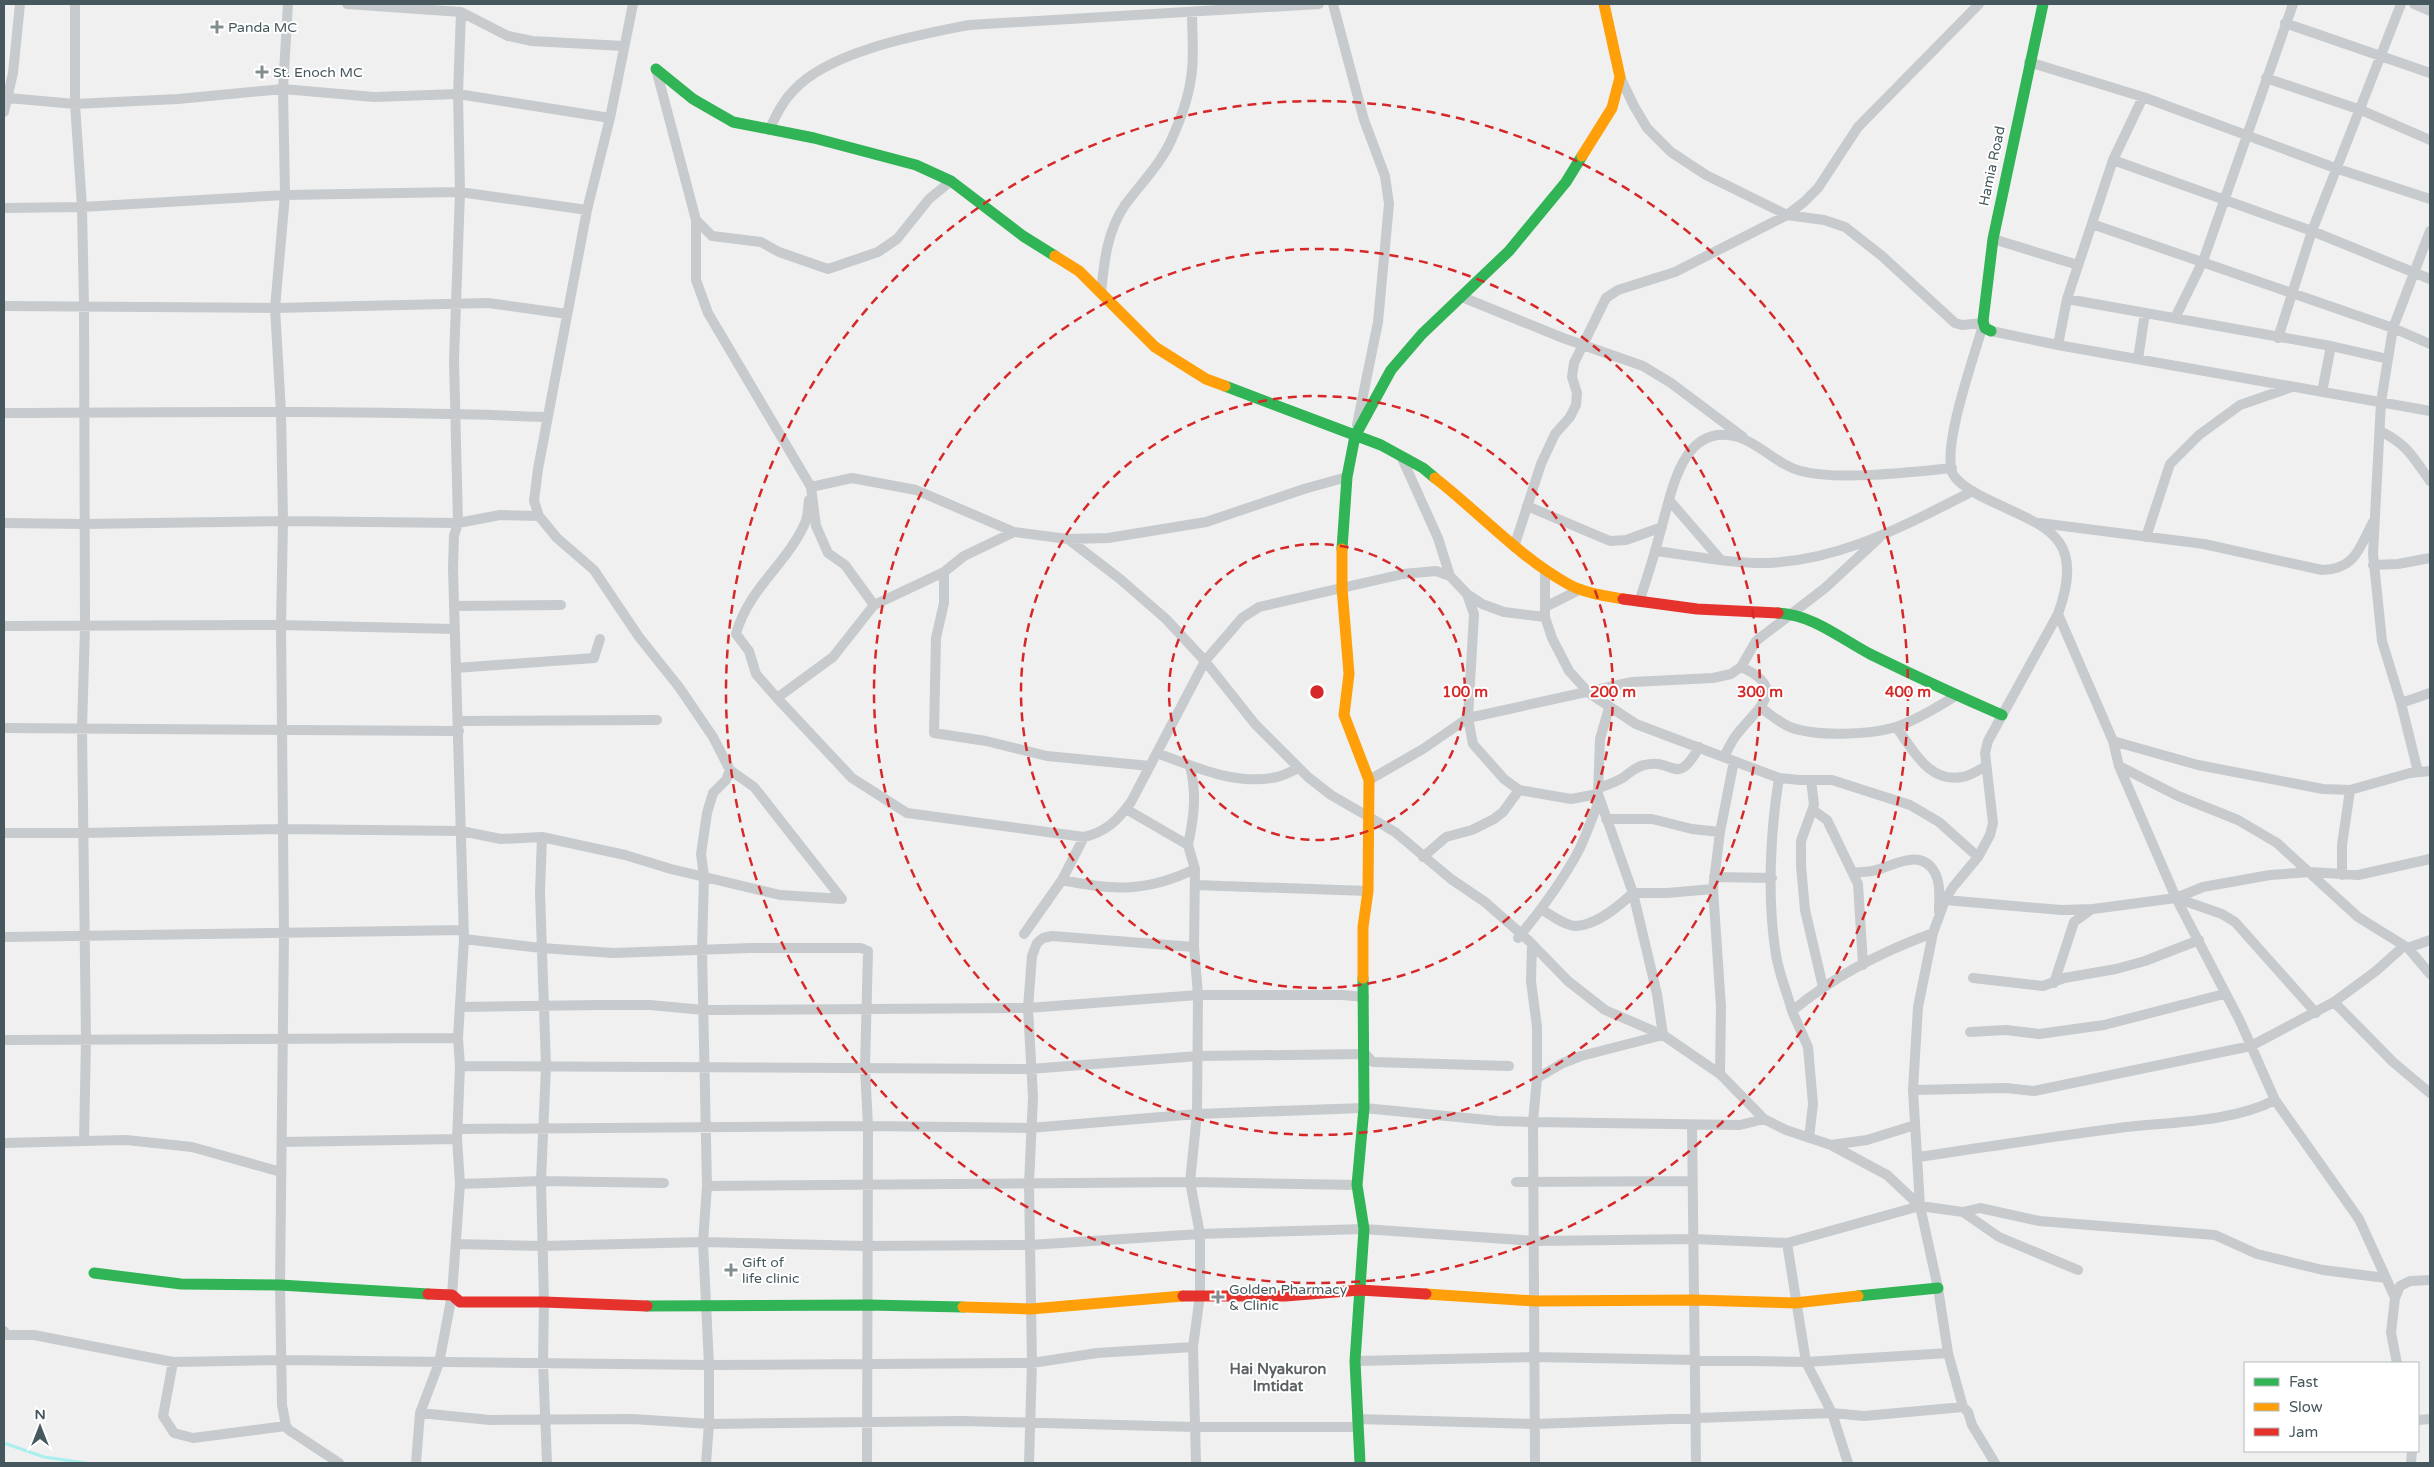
<svg xmlns="http://www.w3.org/2000/svg" width="2434" height="1467" viewBox="0 0 2434 1467" font-family="'Varela Round',sans-serif">
  <rect width="100%" height="100%" fill="#f1f0f0"/>
  <g fill="none" stroke-linecap="round" stroke-linejoin="round">
    <!-- stream -->
    <path stroke="#a8efee" stroke-width="3" d="M4,1443l40,14 42,6"/>
    <!-- street -->
    <path stroke="#c7cbcd" stroke-width="10" d="M288,4l-5,85 2,106 -10,113 6,104 2,109 -2,104 3,308 -4,352 2,120 4,21 3,4 50,33
      M347,4l114,8 47,24 24,5 91,5
      M633,4l-23,114 -23,92 -49,259 -4,32 5,15 18,22 37,32 45,67 40,50 34,50 17,33 24,17 88,112
      M1333,4l31,116 21,56 4,28 -11,118 -21,103
      M2414,4l16,7
      M2285,23l145,50
      M2029,62l114,35 195,72 92,30
      M656,69l40,151v60l12,33 103,174 41,-9 64,12 98,42 54,7 40,-1 98,-16 98,-33 43,-12
      M1620,77l14,29 13,22 24,24 35,23 81,40 37,5 21,7 37,29 73,67 7,2 21,-2
      M2266,78l95,32 69,30
      M8,98l67,6 103,-5 105,-10 91,8 84,-3 152,24
      M4,112l9,-39 7,-69
      M769,130c7,-14 13,-28 24,-39 36,-40 125,-56 176,-66l350,-21
      M2113,160l199,71 118,48
      M4,208l78,-1 203,-12 175,-3 127,18
      M696,220l16,16 49,6 18,10 49,17 50,-17 19,-13 32,-40 22,-18
      M2092,224l301,104 37,16
      M1993,239l85,26
      M1101,293c3,-31 6,-62 24,-88 17,-23 37,-42 48,-69 9,-20 17,-44 19,-66 2,-19 0,-39 0,-58
      M1462,297l101,41 80,28 28,17 72,54
      M2067,299l264,47 57,13
      M4,306l271,2 213,-5 79,11
      M2175,318l28,-57 90,-257
      M1983,325c-9,32 -40,118 -31,147 4,10 17,17 25,22 60,32 112,34 81,120l55,127 6,25 57,132 64,123 35,79 84,119 27,59 9,20 -4,35 6,30
      M1991,331l67,14 372,66
      M2278,338l34,-107 89,-227
      M2058,345l9,-46 46,-139 30,-63
      M2138,359l7,-46
      M2322,392l9,-46
      M4,413c181,-1 362,-3 543,4
      M2380,431c27,13 33,26 50,50
      M1401,456l37,82 12,38
      M811,487l5,39 12,27 17,12 29,40 -41,52 -56,41 75,80 55,35 177,24c22,-5 34,-17 47,-35l74,-141 37,-43 17,-11 144,-33 33,-3 14,5 17,18 15,10 22,8 41,5
      M1669,500l51,59
      M1527,506l83,35 16,-1 36,-13
      M4,523l80,1 199,-3 175,2 42,-8 39,1
      M2040,523l164,21 118,26c34,-1 37,-22 51,-48
      M2146,537l24,-73 29,-29 41,-30 52,-18
      M1068,539l52,40 46,40 39,42 50,63 53,53 23,18 64,37 56,47 34,23 43,38 40,41 37,29 58,25 57,39 44,45 22,11 45,15 36,-5 48,-15
      M1514,547l27,-83 14,-30 15,-17 6,-12 1,-12 -5,-16 2,-14 32,-65 12,-8 57,-18 112,-57 17,-13 14,-14 40,-61 121,-123
      M1655,551c33,4 66,11 99,12 79,2 150,-37 219,-72
      M2373,565l25,-1 32,-6
      M1545,569v48l7,21 17,33 20,22 47,31 143,54 21,2h32l78,25 29,17 39,35
      M944,572v31l-8,35 -2,95 52,8 61,15 103,10
      M1467,594l7,20 -6,104 5,26 31,35 15,11 52,9 27,-5
      M1639,602c8,-24 16,-48 22,-73 11,-37 21,-108 77,-92 23,7 39,28 63,34 38,10 111,1 151,-3
      M874,605l70,-33 20,-16 50,-24
      M454,606l107,-1
      M1545,607l36,-18
      M4,626l277,-1 173,4
      M456,668l138,-10 6,-19
      M777,698l-21,-24 -7,-23 -13,-17c12,-45 51,-70 69,-111 3,-6 3,-16 4,-23
      M2401,703l29,-10
      M1761,708c9,6 19,15 29,19 26,10 79,8 106,0 21,-7 42,-20 61,-32
      M459,721l198,-1
      M1896,727c17,22 32,56 66,50 8,-1 17,-7 24,-11
      M4,728l455,3
      M2113,741l85,24 125,24 27,1 60,-17 20,-2
      M1157,753c37,14 80,33 120,24 8,-2 15,-6 22,-9
      M1724,757c4,-8 8,-17 14,-24 22,-27 50,-45 3,-66
      M2119,766l59,30 60,24 39,23 81,74 50,31 22,26
      M2418,772l-17,-69 -19,-62 -9,-87 8,-152 12,-74 37,-97
      M1779,778c-9,55 -12,121 -3,177 3,19 11,37 16,56 41,-34 91,-60 141,-78
      M1369,780l54,-31 45,-31 164,-36 81,-4 18,-4 10,-7 15,-26 69,-53 54,-50
      M1811,780l3,25 -13,36v25l4,44 18,77
      M1599,788c8,-3 17,-6 25,-11 7,-5 11,-10 20,-12 30,-8 32,24 55,-18
      M1126,809l62,36 7,24 -1,78 4,48 -1,119 -7,68 10,52v61l-7,52 3,116
      M1813,810l14,10 31,64 5,81
      M1606,819h46l40,10 28,3
      M4,833h78l200,-4 179,2 40,8 41,-2 83,18 46,14 109,26 62,4
      M542,837l-2,56 6,173 -5,115 3,121 -1,61 4,100
      M1188,845c6,-28 9,-51 2,-79
      M1423,857l23,-20 26,-7 22,-11 9,-7 16,-22
      M1853,873c6,-1 13,-1 19,-2 20,-4 49,-25 63,2 6,11 4,27 4,39
      M2342,875v-30l8,-55
      M1714,877l58,1
      M1062,880c52,11 85,12 133,-11
      M1195,885l173,6
      M2176,898l46,16 13,8 81,91
      M1945,900l116,10 32,-1 83,-11 27,-11 67,-12 40,-3 48,3 72,-16
      M1541,909c10,6 24,17 35,17 21,-1 43,-20 57,-33h34l46,-4
      M1024,934l38,-54 22,-43
      M4,937l459,-7
      M1518,938c23,-28 44,-56 61,-88 8,-16 13,-34 21,-50
      M464,939l77,9 72,5 138,-5h110l7,3 -3,116 3,59 -1,337
      M1532,944l-1,37 6,46v51l-4,44 2,341
      M2408,948l22,-8
      M1973,978l70,8 21,-8 52,-9 29,-8 54,-21
      M2054,983l20,-61 18,-13
      M2334,1002l59,60 37,31
      M460,1007l140,-2h50l54,5 324,-2 170,-13h145l21,2
      M1792,1011l16,36 5,57 -4,34
      M1970,1032l36,-2 33,4 65,-9 120,-31
      M4,1040l454,-2
      M460,1066l570,3 168,-13 167,-2 8,8 136,4
      M1720,1074l1,-67 -8,-118 7,-57 14,-71
      M1537,1078l26,-15 18,-7 82,-21 -6,-41 -24,-101 -35,-99 2,-55 9,-31
      M1913,1090l93,-2 28,3 217,-45 83,-44 42,-31 28,-25
      M1692,1125l4,338
      M458,1129l410,-3 162,2 167,-14 167,-6 134,13 35,1 207,3 24,-6
      M84,1141l42,-1 66,7 89,25
      M283,1142l174,-3
      M4,1143l80,-2 2,-101 -4,-312 3,-101 -1,-321 -2,-99 -7,-103v-100
      M1831,1145l56,30 33,31
      M1918,1157c69,-10 138,-21 208,-30 46,-5 107,-5 149,-27
      M1516,1182l177,-1
      M460,1184l81,-3 123,2
      M707,1186l483,-4 167,3
      M1963,1212l17,-4 59,13 176,14 42,19 66,16 63,8
      M457,1244l85,2 161,-4 163,4 164,-1 170,-11 164,-5 171,12 159,-2 93,4
      M2395,1298l5,-12 10,-5 20,-1
      M4,1331l2,4h28l139,27 109,-2 427,5 323,-2 65,-10 96,-6
      M1355,1361l178,-4 273,5 142,-9
      M173,1362l-10,54 11,17 19,5 93,-12
      M420,1413l70,7 143,-1 76,5 254,-3 232,6h162
      M1357,1419l178,5 297,-11 32,3 99,-9
      M2418,1420l12,-1
      M416,1463l4,-50 19,-50 13,-68 8,-111 -3,-45 3,-73 -2,-28 6,-99 -11,-370 1,-33 4,-13 -4,-163 6,-168 -2,-98 3,-82
      M706,1463l3,-39v-59l-6,-123 4,-56 -5,-236 2,-74 -3,-22 6,-41 6,-20 13,-13 4,-10
      M1029,1463l3,-100 -3,-179 4,-87 -5,-89 4,-52 5,-13 6,-5 9,-2 142,11
      M1848,1463l-16,-50 -26,-51 -19,-119 133,-37 43,6 36,25 79,33
      M1995,1463l-23,-38 -4,-13 -5,-5 -15,-54 -10,-65 -18,-82 -7,-116 5,-83 15,-74 12,-33 8,-13 25,-30 12,-22 3,-12 -8,-70 3,-12 70,-127
      M2411,1463l1,-12"/>
    <!-- fast -->
    <path stroke="#30b455" stroke-width="11" d="M656,69l37,30 40,23 81,16 102,27 35,16 72,55 32,20
      M1991,331l-6,-3 -2,-7 10,-82 50,-235
      M1225,386l156,59 42,23 12,10
      M1342,549l5,-72 8,-41 36,-66 31,-36 87,-83 57,-69 16,-26
      M1778,613c36,2 63,26 94,42 43,21 86,41 130,60
      M94,1273l87,11 99,1 148,9
      M1858,1296l80,-8
      M647,1306l221,-1 95,2
      M1360,1463l-5,-102 9,-132 -7,-44 7,-77 -1,-130"/>
    <!-- slow -->
    <path stroke="#ff9f0a" stroke-width="11" d="M1582,156l30,-48 8,-31 -16,-73
      M1055,256l24,15 76,76 51,32 19,7
      M1435,478c45,35 83,78 133,106 16,9 37,12 55,15
      M1342,549v39l7,86 -5,41 25,65 -1,111 -5,36v51
      M1426,1294l109,7 160,-1 100,3 63,-7
      M963,1307l68,2 152,-13"/>
    <!-- jam -->
    <path stroke="#e5322d" stroke-width="11" d="M1623,599l74,10 81,4
      M428,1294l24,1 8,7h84l103,4
      M1183,1296h102l75,-6 66,4"/>
  </g>
  <!-- distance rings -->
  <g fill="none" stroke="#d62828" stroke-width="2.5" stroke-dasharray="9 6">
    <circle cx="1317" cy="692" r="148"/>
    <circle cx="1317" cy="692" r="296"/>
    <circle cx="1317" cy="692" r="443"/>
    <circle cx="1317" cy="692" r="591"/>
  </g>
  <!-- markers -->
  <g fill="#828d90" stroke="#fff" stroke-width="2">
    <path d="M214.5 19.5h5v5h5v5h-5v5h-5v-5h-5v-5h5z"/>
    <path d="M259.5 64.5h5v5h5v5h-5v5h-5v-5h-5v-5h5z"/>
    <path d="M728.5 1262.5h5v5h5v5h-5v5h-5v-5h-5v-5h5z"/>
    <path d="M1215.5 1289.5h5v5h5v5h-5v5h-5v-5h-5v-5h5z"/>
  </g>
  <g text-anchor="middle" dominant-baseline="central" stroke-width="4" stroke-linejoin="round" paint-order="stroke">
    <!-- poi labels -->
    <g font-size="14" fill="#46585d" stroke="#fff" text-anchor="start">
      <text x="228" y="27">Panda MC</text>
      <text x="273" y="72">St. Enoch MC</text>
      <text x="742" y="1262">Gift of<tspan x="742" dy="16">life clinic</tspan></text>
      <text x="1229" y="1289">Golden Pharmacy<tspan x="1229" dy="16">&amp; Clinic</tspan></text>
    </g>
    <!-- street labels -->
    <g font-size="14" fill="#46585d" stroke="#fff">
      <text transform="translate(1992 166) rotate(-78)">Hamia Road</text>
    </g>
    <!-- neighbourhood labels -->
    <g font-size="15" font-weight="bold" fill="#5b6164" stroke="#fff">
      <text x="1278" y="1369">Hai Nyakuron<tspan x="1278" dy="17">Imtidat</tspan></text>
    </g>
  </g>
  <circle cx="1317" cy="692" r="8" fill="#d62828" stroke="#fff" stroke-width="2.5"/>
  <g font-size="15" text-anchor="middle" font-weight="bold" fill="#d62828" stroke="#fff" stroke-width="4" stroke-linejoin="round" paint-order="stroke">
    <text x="1465" y="697">100 m</text>
    <text x="1613" y="697">200 m</text>
    <text x="1760" y="697">300 m</text>
    <text x="1908" y="697">400 m</text>
  </g>
  <!-- border -->
  <rect width="2434" height="1467" fill="none" stroke="#46585d" stroke-width="10"/>
  <!-- legend -->
  <rect x="2244" y="1362" width="175" height="90" fill="#ffffff" stroke="#b5bcbe"/>
  <rect x="2254" y="1378" width="25" height="8" fill="#30b455" stroke="#b5bcbe"/>
  <text x="2289" y="1387" font-size="15" fill="#46585d">Fast</text>
  <rect x="2254" y="1403" width="25" height="8" fill="#ff9f0a" stroke="#b5bcbe"/>
  <text x="2289" y="1412" font-size="15" fill="#46585d">Slow</text>
  <rect x="2254" y="1428" width="25" height="8" fill="#e5322d" stroke="#b5bcbe"/>
  <text x="2289" y="1437" font-size="15" fill="#46585d">Jam</text>
  <!-- north arrow -->
  <g transform="translate(40 1427)" stroke="#ffffff" stroke-width="4" paint-order="stroke">
  <path d="M0-4L9 19L0 12L-9 19Z" fill="#46585d"/>
  <text y="-8" font-size="14" font-weight="bold" text-anchor="middle" fill="#46585d">N</text>
  </g>
</svg>
